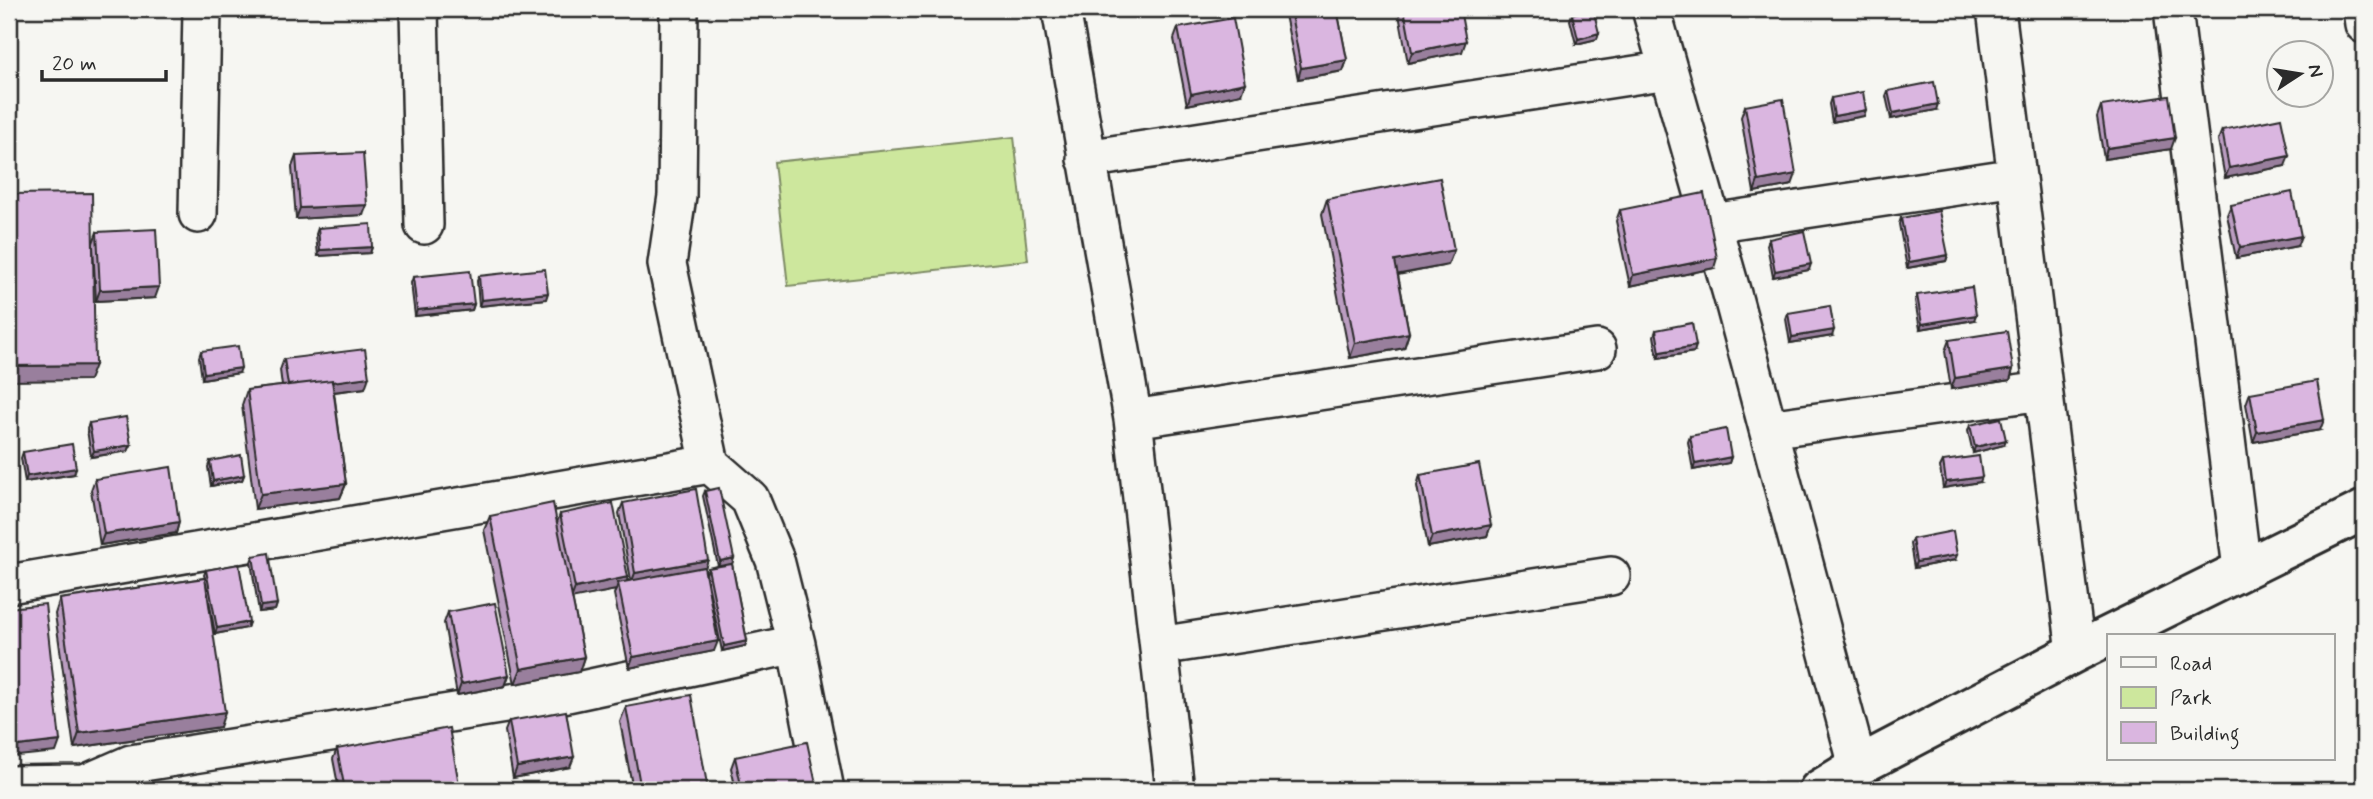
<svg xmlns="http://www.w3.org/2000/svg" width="2373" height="799" viewBox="0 0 2373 799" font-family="Mynerve,sans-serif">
  <rect width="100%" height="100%" fill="#f6f6f2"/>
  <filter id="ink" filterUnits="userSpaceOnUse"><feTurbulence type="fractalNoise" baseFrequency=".0143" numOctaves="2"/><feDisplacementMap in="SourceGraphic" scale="14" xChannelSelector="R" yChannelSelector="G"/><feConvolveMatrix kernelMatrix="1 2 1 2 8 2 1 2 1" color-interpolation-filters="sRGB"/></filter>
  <g filter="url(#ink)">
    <!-- green -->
    <path fill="#cde79d" stroke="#7c8964" stroke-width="2" d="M1014,137l14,123 -240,26 -14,-124z"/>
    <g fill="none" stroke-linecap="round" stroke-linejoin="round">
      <defs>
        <path id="minor" d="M419,9l5,216
          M679,9l-2,187 -10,68 43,200 40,35 25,61 21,84 29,146
          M1061,9l72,410 42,371
          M1651,9l81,285 126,472
          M1996,9l80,643
          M2173,9l69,560
          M2362,9l2,15
          M1086,159l582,-89
          M198,214l4,-205
          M1712,223l305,-46
          M1133,419l464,-70
          M1768,429l275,-38
          M9,584l701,-120
          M1159,646l452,-70
          M9,785l76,-1 46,-20 418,-67 247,-53"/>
        <path id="tertiary" d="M1819,790l39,-24 218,-114 288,-142"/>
      </defs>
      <!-- minor casing -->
      <use href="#minor" stroke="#2b2b2b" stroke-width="42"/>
      <!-- tertiary casing -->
      <use href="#tertiary" stroke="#2b2b2b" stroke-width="44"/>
      <!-- minor -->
      <use href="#minor" stroke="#f6f6f2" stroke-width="37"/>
      <!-- tertiary -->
      <use href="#tertiary" stroke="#f6f6f2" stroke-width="38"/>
    </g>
    <!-- wall -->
    <path fill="#bb9dc1" stroke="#2b2b2b" stroke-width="2" d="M495,9h65v1l-64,8z
      M1288,9h49l10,51 -4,11 -45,8 -13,-64z
      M1398,9h62l2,43 -54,11z
      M1572,14l27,19 -2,6 -21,5 -6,-24z
      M1178,28l63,66 -54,11 -13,-66z
      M1888,91l48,19 -45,9 -5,-23z
      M1831,98l33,18 -32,6 -3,-18z
      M1745,106l47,79 -38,7 -13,-75z
      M2101,106l70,43 -67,10 -7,-42z
      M2222,130l63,36 -60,12 -7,-38z
      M296,156l67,59 -67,4 -4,-52z
      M1327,199l127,51 -6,15 -50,10 11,58 -5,15 -54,10 -28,-144z
      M2231,205l66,41 -61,12 -9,-43z
      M1620,210l94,58 -84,18 -14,-65z
      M1901,218l47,37 -2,6 -39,7 -8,-44z
      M318,228l54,19 -2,6 -52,3 -2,-22z
      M97,232l58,66 -59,3 -3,-55 -4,134 4,-137z
      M1769,239l40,31 -36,7 -6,-32z
      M479,276l67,23 -67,7 -2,-25z
      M413,277l61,27 -2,6 -57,6 -4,-33z
      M1917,295l57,25 -54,9 -5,-28z
      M1788,313l44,23 -42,7 -4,-24z
      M1656,330l38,22 -36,6 -4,-22z
      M1949,340l64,29 -3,11 -59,9 -6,-38z
      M201,351l38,22 -37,6 -3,-22z
      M284,359l81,29 -31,4 12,92 -6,14 -85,11 -13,-104 5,-15 35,-4 -2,-16z
      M2250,393l70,37 -67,12 -7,-38z
      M89,423l42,22 -3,6 -37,6 -4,-28z
      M1970,425l34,20 -31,8 -5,-22z
      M1690,436l41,21 -2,6 -36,7 -5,-28z
      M23,452l51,22 -49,8 -4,-24z
      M210,461l34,14 -2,5 -31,6 -3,-19z
      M1943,461l37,21 -37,6 -3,-21z
      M1420,475l71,50 -4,11 -59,11 -11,-61z
      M95,479l84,43 -3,11 -76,12 -9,-55z
      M705,491l29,67 -2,6 15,77 -2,5 -23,5 -16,-77 2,-6 10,-2 -15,-70z
      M623,503l82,67 9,81 -85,17 -15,-74 2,-4 -44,8 12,59 -5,15 -64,12 -31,-154 6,-14 67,7 3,-9 68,63 -1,4 4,-1 -12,-67z
      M1912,539l43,21 -41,8 -4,-24z
      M253,556l24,48 -2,6 -16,2 -8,-50z
      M206,570l43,52 -2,6 -32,6 -9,-51 14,144 -146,21 -19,-134 5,-15 145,-21 -1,-3z
      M448,612l61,63 -4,11 -48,9 -13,-72z
      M626,707l82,83h-75l-13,-68z
      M509,721l61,46 -57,11 -8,-47z
      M337,749l123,41h-121l-6,-31z
      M735,757l81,27 -2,6h-78l-5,-22z"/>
    <!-- shaded-wall -->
    <path fill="#997f9d" stroke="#2b2b2b" stroke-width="2" d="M499,9h61v1l-64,8z
      M1599,33l-2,6 -21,5 2,-5z
      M1466,41l-4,11 -54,11 4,-11z
      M1347,60l-4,11 -45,8 3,-11z
      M1245,83l-4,11 -54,11 4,-11z
      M1938,104l-2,6 -45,9 2,-6z
      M1866,110l-2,6 -32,6 2,-6z
      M2175,138l-4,11 -67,10 3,-11z
      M2289,156l-4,10 -60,12 4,-10z
      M1796,174l-4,11 -38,7 4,-11z
      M367,205l-4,10 -67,4 4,-11z
      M2301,236l-4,10 -61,12 4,-11z
      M372,247l-2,6 -52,3 2,-6z
      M1454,250l-6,15 -58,11 5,-15z
      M1948,255l-2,6 -39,7 2,-6z
      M1717,258l-3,10 -84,18 3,-11z
      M1811,264l-2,6 -36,7 2,-6z
      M159,287l-4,11 -59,3 4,-11z
      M548,293l-2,6 -67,7 2,-6z
      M474,304l-2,6 -57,6 2,-6z
      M1976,315l-2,5 -54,9 2,-5z
      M1834,330l-2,6 -42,7 2,-6z
      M1409,333l-5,15 -54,10 5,-15z
      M1696,346l-2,6 -36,6 2,-6z
      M95,365l-6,15 -80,1v-15z
      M241,368l-2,5 -37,6 2,-6z
      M2013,369l-3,11 -59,9 4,-11z
      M369,377l-4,11 -81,10 4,-11z
      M2324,420l-4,10 -67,12 4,-10z
      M2006,440l-2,5 -31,8 2,-6z
      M131,445l-3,6 -37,6 3,-6z
      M1731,457l-2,6 -36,7 2,-6z
      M76,468l-2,6 -49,8 2,-6z
      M244,475l-2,5 -31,6 2,-5z
      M1982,477l-2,5 -37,6 3,-6z
      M346,484l-6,14 -85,11 6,-15z
      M179,522l-3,11 -76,12 4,-11z
      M1491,525l-4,11 -59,11 4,-11z
      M1957,555l-2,5 -41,8 2,-6z
      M734,558l-2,6 -14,3 2,-6z
      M708,560l-4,11 -73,13 4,-11z
      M628,577l-3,11 -7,-5 -2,7 -45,9 4,-11z
      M277,604l-2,6 -16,2 2,-6z
      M249,622l-2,6 -32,6 2,-6z
      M718,641l-4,10 -85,17 4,-11z
      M747,641l-2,5 -23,5 2,-5z
      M584,657l-5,15 -64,12 6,-15z
      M509,675l-4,11 -48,9 4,-11z
      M225,712l-5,15 -146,21 5,-15z
      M60,741l-4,11 -47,5v-10z
      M574,757l-4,10 -57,11 4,-11z
      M816,784l-2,6h-26z"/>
    <!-- building -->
    <path fill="#dab6e0" stroke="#2b2b2b" stroke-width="2" d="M1290,9h47l10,51 -46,8z
      M1404,9h56l6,32 -54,11z
      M1593,9l6,24 -21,6 -6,-25z
      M1233,18l12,65 -54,11 -13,-66z
      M1934,82l4,22 -45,9 -5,-22z
      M1863,92l3,18 -32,6 -3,-18z
      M2169,96l6,42 -68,10 -6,-42z
      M1783,99l13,75 -38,7 -13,-75z
      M2281,118l8,38 -60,12 -7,-38z
      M363,153l4,52 -67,3 -4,-52z
      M1440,178l14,72 -59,11 14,72 -54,10 -28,-144z
      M2292,192l9,44 -61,11 -9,-42z
      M92,193l3,172 -86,1v-172z
      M1704,193l13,65 -84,17 -13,-65z
      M1939,211l9,44 -39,7 -8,-44z
      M371,224l1,23 -52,3 -2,-22z
      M156,229l3,58 -59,3 -3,-58z
      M1804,231l7,33 -36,7 -6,-32z
      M545,269l3,24 -67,7 -2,-24z
      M470,271l4,33 -57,6 -4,-33z
      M1972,287l4,28 -54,9 -5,-29z
      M1830,306l4,24 -42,7 -4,-24z
      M1692,323l4,23 -36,6 -4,-22z
      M2007,331l6,38 -58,9 -6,-38z
      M238,346l3,22 -37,5 -3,-22z
      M365,349l4,28 -37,5v-2l-44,5 -4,-26z
      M332,380l14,104 -85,10 -14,-104z
      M2317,381l7,39 -67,12 -7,-39z
      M126,417l5,28 -37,6 -5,-28z
      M2001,418l5,22 -31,7 -5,-22z
      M1726,429l5,28 -36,7 -5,-28z
      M72,444l4,24 -49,8 -4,-24z
      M241,455l3,20 -31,6 -3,-20z
      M1979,456l3,21 -36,5 -3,-21z
      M1479,464l12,61 -59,11 -12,-61z
      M171,467l8,55 -75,12 -9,-55z
      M719,488l15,70 -14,3 -15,-70z
      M696,489l12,71 -73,13 -12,-70z
      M553,503l31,154 -63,12 -31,-153z
      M613,503l15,74 -53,11 -15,-74z
      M1953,531l4,24 -41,7 -4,-23z
      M269,553l8,51 -16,2 -8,-50z
      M239,564l10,58 -32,6 -11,-58z
      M732,564l15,77 -23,5 -16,-78z
      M704,567l14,74 -85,16 -15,-74z
      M205,578l20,134 -146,21 -19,-134z
      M495,603l14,72 -48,9 -13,-72z
      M45,604l15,137 -51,6v-139z
      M691,695l17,95h-67l-15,-83z
      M566,711l8,46 -57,10 -8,-46z
      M449,728l11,62h-115l-8,-41z
      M807,742l9,42 -28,6h-46l-7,-33z
      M618,785l1,5h-29z"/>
  </g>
  <!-- margin -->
  <rect width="2373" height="799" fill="none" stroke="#f6f6f2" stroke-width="35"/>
  <rect x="18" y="18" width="2338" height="764" fill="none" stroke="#2b2b2b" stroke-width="2.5" filter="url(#ink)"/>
  <!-- legend -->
  <rect x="2107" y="634" width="228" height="126" fill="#f6f6f2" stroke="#a5a5a2" stroke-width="2"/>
  <rect x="2121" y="657" width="35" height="10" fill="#f6f6f2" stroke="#a5a5a2" stroke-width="2"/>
  <text x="2170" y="670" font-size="21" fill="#2b2b2b">Road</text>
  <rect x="2121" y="687" width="35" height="21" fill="#cde79d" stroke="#a5a5a2" stroke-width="2"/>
  <text x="2170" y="704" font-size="21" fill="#2b2b2b">Park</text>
  <rect x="2121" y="722" width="35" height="21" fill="#dab6e0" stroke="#a5a5a2" stroke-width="2"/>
  <text x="2170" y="740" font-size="21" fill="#2b2b2b">Building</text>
  <!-- north arrow -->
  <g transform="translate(2300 74) rotate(78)"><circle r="33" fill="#f6f6f2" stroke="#a5a5a2" stroke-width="2"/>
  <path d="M0-5L12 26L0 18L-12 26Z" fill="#2b2b2b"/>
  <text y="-10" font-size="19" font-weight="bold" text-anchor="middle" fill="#2b2b2b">N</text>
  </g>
  <!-- scale -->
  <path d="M42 70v10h124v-10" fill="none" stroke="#2b2b2b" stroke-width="3.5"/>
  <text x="52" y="70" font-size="21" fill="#2b2b2b" stroke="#f6f6f2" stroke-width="5" paint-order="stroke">20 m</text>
</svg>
